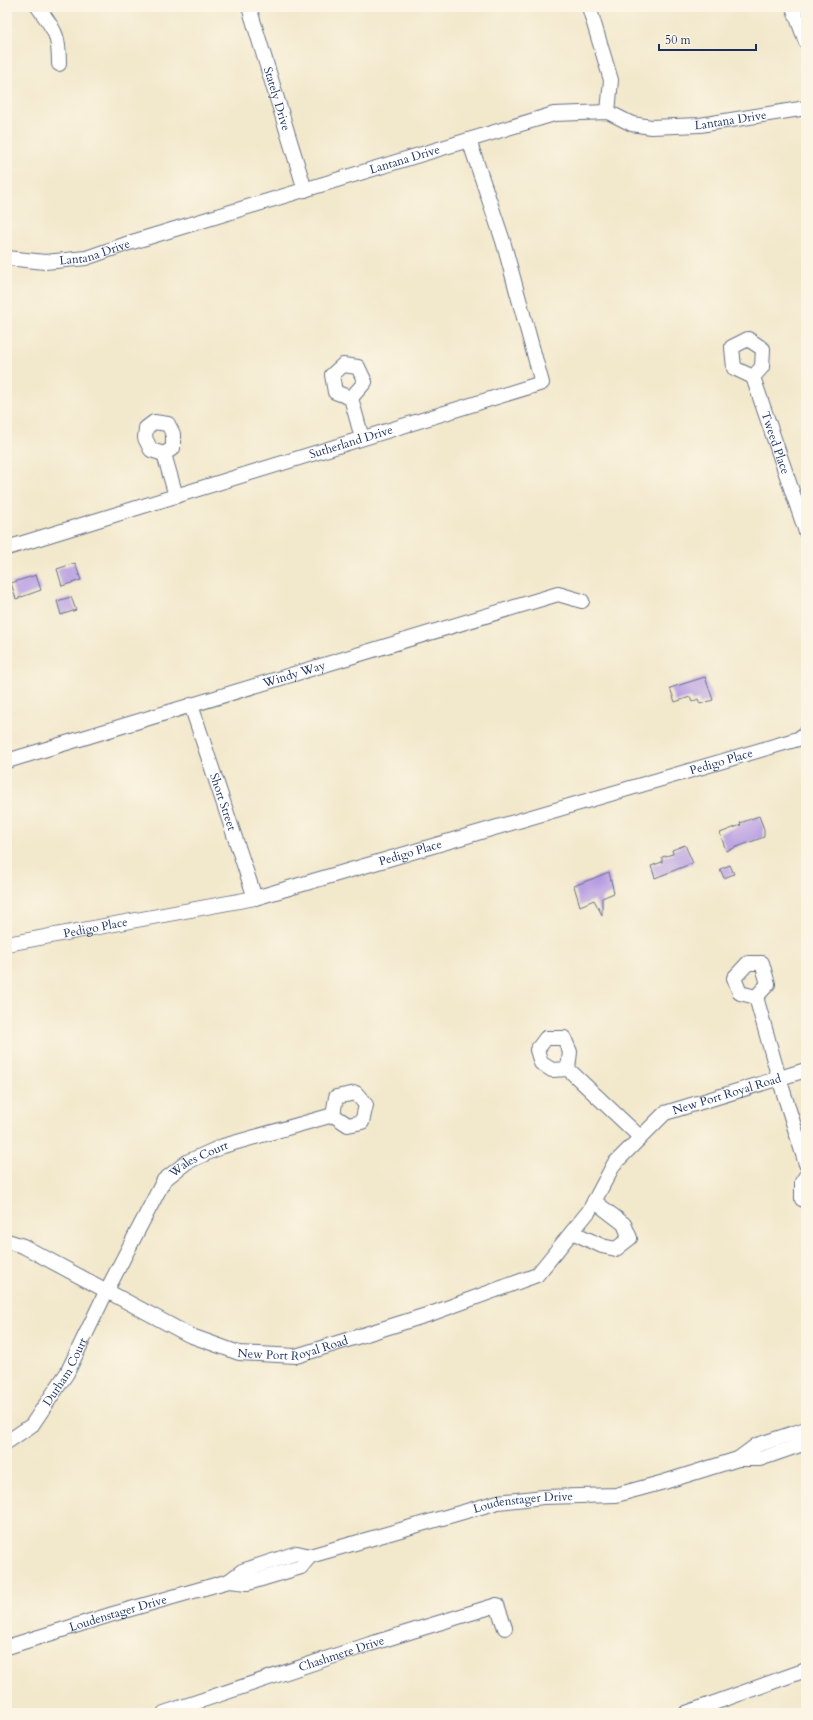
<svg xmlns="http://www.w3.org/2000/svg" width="813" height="1720" viewBox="0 0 813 1720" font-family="Cardo,serif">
  <rect width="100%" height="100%" fill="#fcf5e5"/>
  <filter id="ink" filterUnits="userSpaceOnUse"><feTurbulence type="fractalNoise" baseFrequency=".025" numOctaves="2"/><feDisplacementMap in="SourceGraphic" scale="8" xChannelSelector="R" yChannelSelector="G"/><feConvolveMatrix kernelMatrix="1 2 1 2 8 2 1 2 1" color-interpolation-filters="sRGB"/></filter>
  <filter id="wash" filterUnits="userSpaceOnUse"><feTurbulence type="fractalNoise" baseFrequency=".012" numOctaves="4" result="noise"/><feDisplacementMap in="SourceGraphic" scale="16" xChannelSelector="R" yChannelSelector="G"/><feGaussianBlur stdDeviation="0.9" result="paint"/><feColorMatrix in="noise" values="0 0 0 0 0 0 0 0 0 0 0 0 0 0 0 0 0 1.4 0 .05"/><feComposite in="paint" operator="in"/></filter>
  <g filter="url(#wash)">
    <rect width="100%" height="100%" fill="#f2e8cc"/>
    <g id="blocks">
      <!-- building -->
      <path fill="#b69be2" d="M75,563l6,17 -19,6 -5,-17z
        M36,575l5,15 -25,9 -5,-16z
        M71,597l5,13 -15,5 -4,-14z
        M705,677l8,23 -13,4 -2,-5 -6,3 -2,-5 -15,5 -5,-14z
        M759,816l5,13v8l-38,14 -6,-18 21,-8 -1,-2z
        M685,845l8,18 -38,15 -4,-12 11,-4v-5l11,-3 -1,-4z
        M730,865l4,9 -10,4 -4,-9z
        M609,872l5,21 -12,5v17l-8,-15 -14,6 -6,-20z"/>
    </g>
  </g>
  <g filter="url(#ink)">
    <use href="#blocks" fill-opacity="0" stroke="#667084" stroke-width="1"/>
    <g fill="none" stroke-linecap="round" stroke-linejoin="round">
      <defs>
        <g id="minor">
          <path d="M38,7c17,24 21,27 21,57"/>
          <path id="s1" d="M249,7l56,183"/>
          <path d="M589,7l22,73 -3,32"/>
          <path d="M793,7l13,35"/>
          <path id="s2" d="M7,258l38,4 41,-4 43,-15 425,-129 54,-2 24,12 19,3 49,-2 106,-17"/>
          <path id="s3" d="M753,377l9,-10 1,-18 -15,-10 -16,8 2,21 19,9 53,155"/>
          <path d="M351,398l-16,-6 -3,-17 11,-10 15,2 7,15 -14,16 11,40"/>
          <path d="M164,454l9,-6v-14l-5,-10 -14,-2 -8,6 -1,10 6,12 13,4 12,42"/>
          <path id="s4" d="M7,548l535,-165 -39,-142 -34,-101"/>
          <path id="s5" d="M191,705l64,193"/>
          <path id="s6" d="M7,761l551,-167 24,7"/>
          <path id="s7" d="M7,944l248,-46 543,-159 8,-6"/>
          <path d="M756,997l-16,-4 -6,-15 14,-15h14l6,21 -12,13 23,81 27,86"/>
          <path d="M568,1069l-16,1 -11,-7 -4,-13 9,-12h18l6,14 -2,17 72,68"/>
          <path d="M806,1176l-4,6v17l4,2"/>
          <path d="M572,1232l30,14 14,3 14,-11 -6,-14 -30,-23"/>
          <path id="s8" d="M7,1241l16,5 166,89 50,18 57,3 137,-43 104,-38 52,-64 25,-47 51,-51 141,-43"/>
          <path id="s9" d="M7,1442l25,-17 35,-52 40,-83 57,-110 23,-18 36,-16 110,-31 3,-18 20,-4 10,12 -4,17 -14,3 -15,-10"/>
          <path d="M738,1459l19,-14 49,-16"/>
          <path id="s10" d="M229,1581l13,-10 55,-18 13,3 188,-54 45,-5 73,-2 48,-13 74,-23h22l46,-16"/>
          <path id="s11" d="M7,1647l106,-33 116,-33 19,2 53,-16 9,-11"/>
          <path id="s12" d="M164,1713l206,-69 127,-39 8,23"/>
          <path d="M686,1713l120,-43"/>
        </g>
      </defs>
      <!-- minor casing -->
      <use href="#minor" stroke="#667084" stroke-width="16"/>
      <!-- minor -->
      <use href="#minor" stroke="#fff" stroke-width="14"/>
    </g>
  </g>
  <g text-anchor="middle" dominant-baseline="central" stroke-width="3.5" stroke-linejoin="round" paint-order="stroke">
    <!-- street labels -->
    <g font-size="12" fill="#1b2f5e" stroke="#fcf5e5">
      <text stroke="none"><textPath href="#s1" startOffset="96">Stately Drive</textPath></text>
      <text stroke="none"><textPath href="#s2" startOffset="749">Lantana Drive</textPath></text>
      <text stroke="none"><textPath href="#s2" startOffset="413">Lantana Drive</textPath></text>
      <text stroke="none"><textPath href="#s2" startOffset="89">Lantana Drive</textPath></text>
      <text stroke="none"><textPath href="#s4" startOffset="360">Sutherland Drive</textPath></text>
      <text stroke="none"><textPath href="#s3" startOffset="179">Tweed Place</textPath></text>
      <text stroke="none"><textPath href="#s6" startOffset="300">Windy Way</textPath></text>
      <text stroke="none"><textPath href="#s7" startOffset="738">Pedigo Place</textPath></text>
      <text stroke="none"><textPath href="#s5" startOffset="102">Short Street</textPath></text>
      <text stroke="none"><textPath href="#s7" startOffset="414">Pedigo Place</textPath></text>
      <text stroke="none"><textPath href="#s7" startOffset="90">Pedigo Place</textPath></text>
      <text stroke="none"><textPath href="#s8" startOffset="842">New Port Royal Road</textPath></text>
      <text stroke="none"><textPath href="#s9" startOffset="350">Wales Court</textPath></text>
      <text stroke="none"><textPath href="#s8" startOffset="313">New Port Royal Road</textPath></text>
      <text stroke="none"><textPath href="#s9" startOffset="93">Durham Court</textPath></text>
      <text stroke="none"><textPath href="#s10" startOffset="308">Loudenstager Drive</textPath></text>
      <text stroke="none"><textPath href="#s11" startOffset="116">Loudenstager Drive</textPath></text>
      <text stroke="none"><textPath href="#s12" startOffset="187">Chashmere Drive</textPath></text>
    </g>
  </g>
  <!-- margin -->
  <rect width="813" height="1720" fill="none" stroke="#fcf5e5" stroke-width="24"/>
  <!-- scale -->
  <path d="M659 44v6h97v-6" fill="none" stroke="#1b2f5e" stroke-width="2"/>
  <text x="665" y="44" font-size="12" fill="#1b2f5e" stroke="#fcf5e5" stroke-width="3" paint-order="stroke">50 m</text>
</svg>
